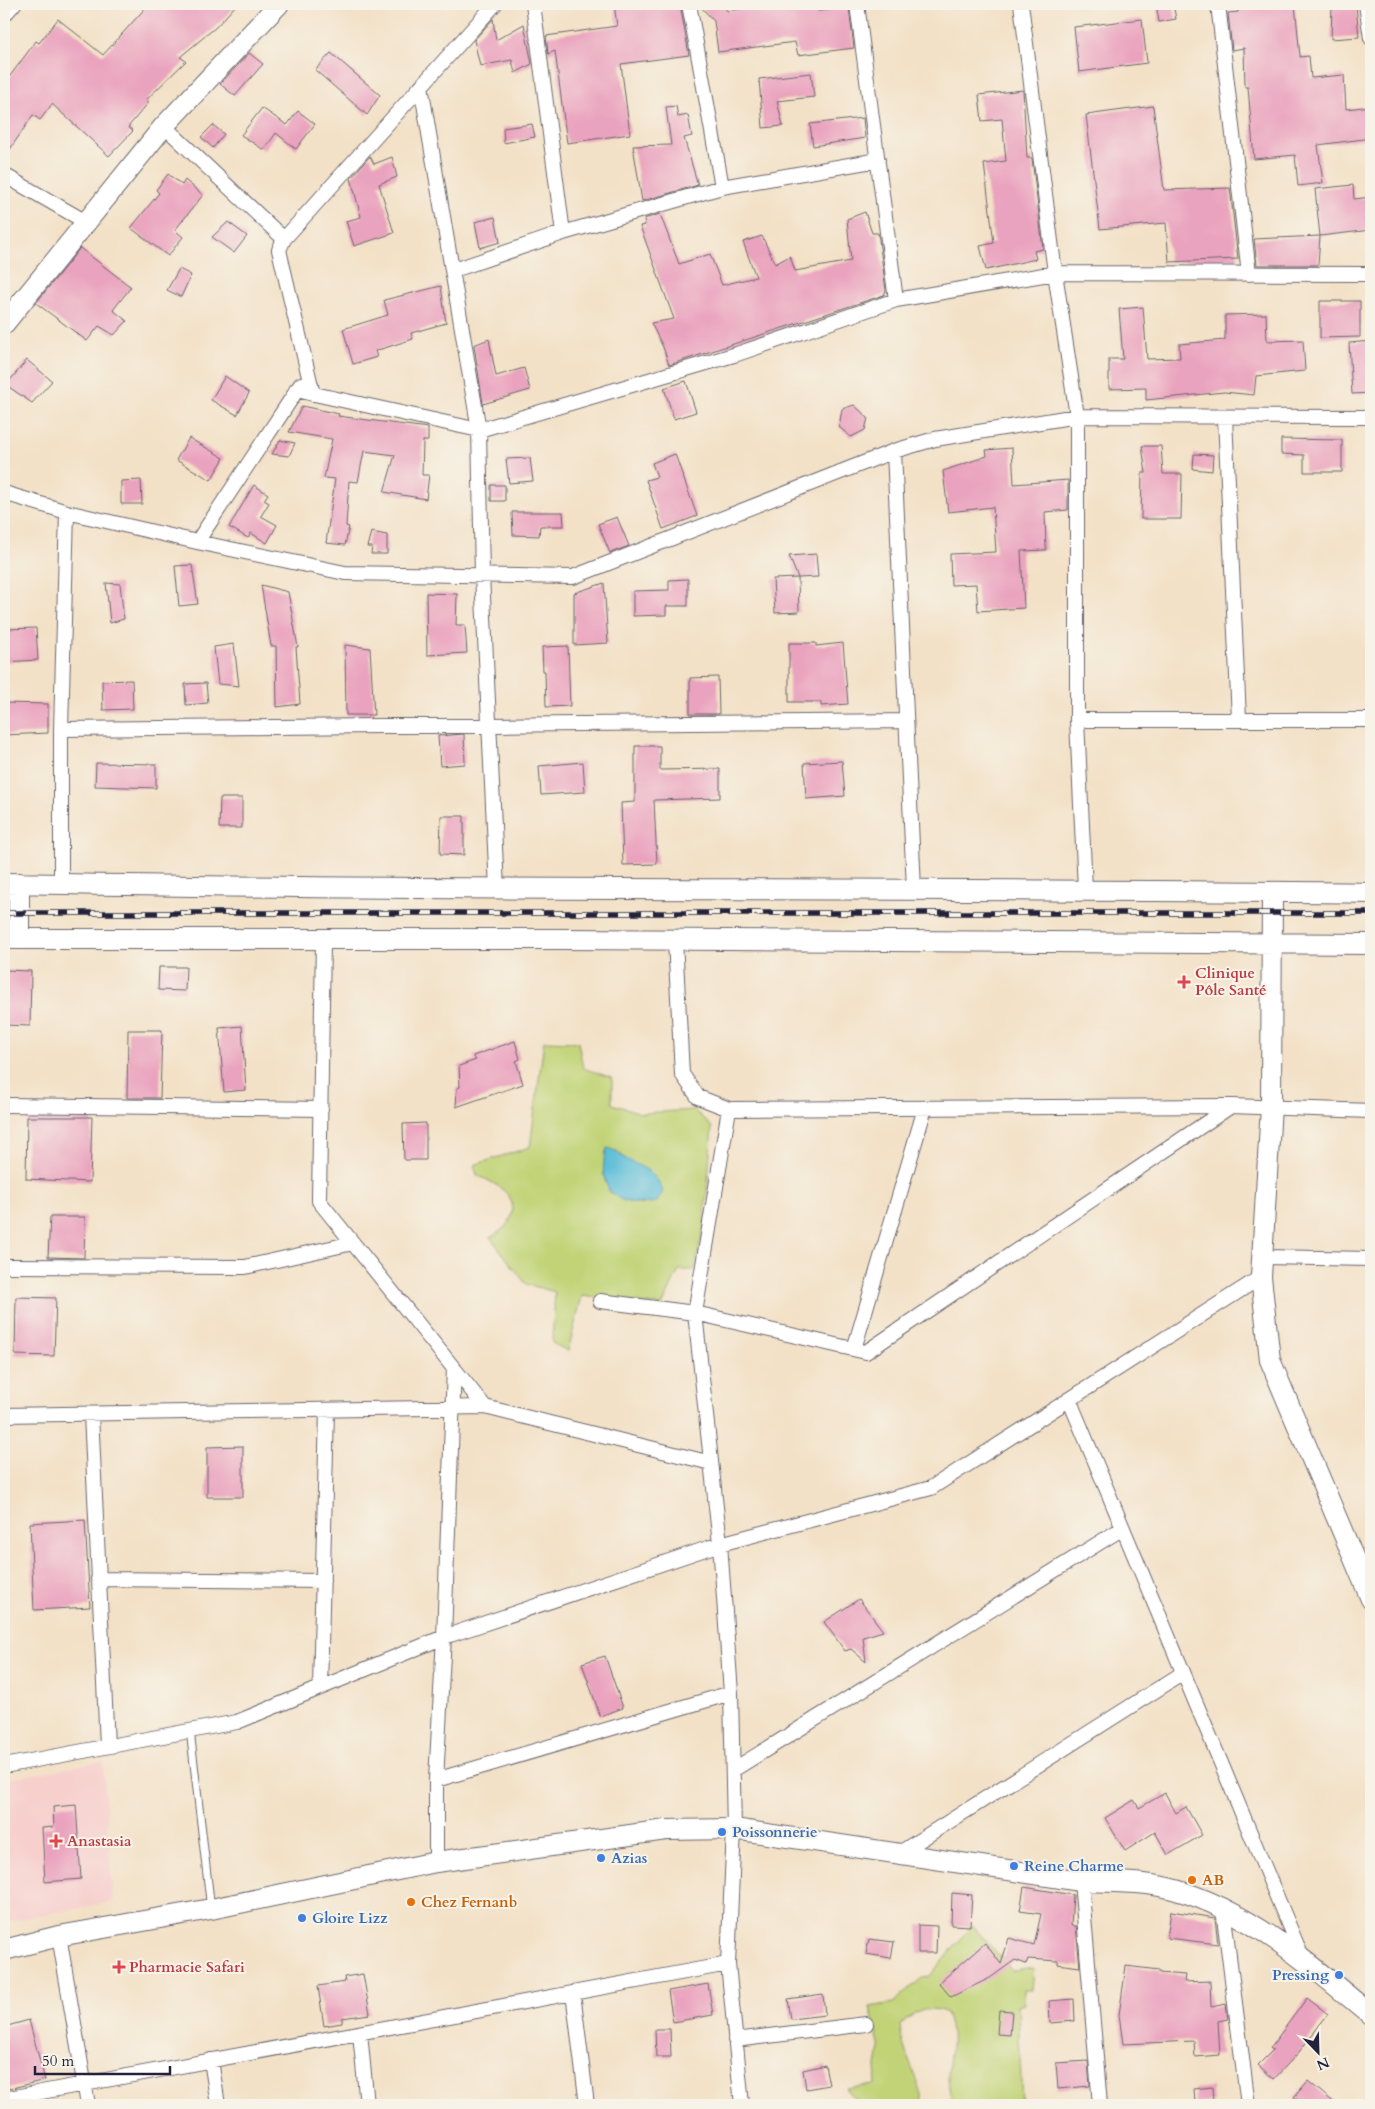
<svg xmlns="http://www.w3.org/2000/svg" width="1375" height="2109" viewBox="0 0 1375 2109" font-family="Cardo,serif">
  <rect width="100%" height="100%" fill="#f7f3e8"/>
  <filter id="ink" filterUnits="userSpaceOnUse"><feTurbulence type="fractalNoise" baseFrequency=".02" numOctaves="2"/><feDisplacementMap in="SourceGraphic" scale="10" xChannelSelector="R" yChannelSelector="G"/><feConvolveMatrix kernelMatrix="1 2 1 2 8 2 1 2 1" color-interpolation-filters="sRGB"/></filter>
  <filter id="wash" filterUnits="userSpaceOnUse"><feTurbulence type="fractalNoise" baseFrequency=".0096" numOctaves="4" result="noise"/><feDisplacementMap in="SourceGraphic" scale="20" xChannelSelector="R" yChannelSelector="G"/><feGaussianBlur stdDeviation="1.12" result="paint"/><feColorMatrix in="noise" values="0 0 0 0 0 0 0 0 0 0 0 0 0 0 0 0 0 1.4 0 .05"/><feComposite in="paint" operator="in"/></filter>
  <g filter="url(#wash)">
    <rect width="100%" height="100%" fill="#f3e1c7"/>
    <!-- built -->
    <path fill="#f7d0ce" d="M103,1761l10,141 -109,20v-142z"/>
    <!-- green -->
    <path fill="#c1d376" stroke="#727a58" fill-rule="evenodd" d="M544,1041l34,1 5,26 29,10v26l29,9 53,-3 18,17 -8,101 -10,42h-15l-17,36 -80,-10 -14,55 -16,-8 3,-51 -29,-8 -36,-47c17,-7 31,-25 17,-43 -8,-9 -20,-14 -30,-19l-3,-10 56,-18zM616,1150l11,10 16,45 -19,-4 -16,-10z
      M972,1925l41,46 21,-3 -2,22h-8v13l-6,2 4,100h-68c-16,-36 7,-57 -8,-92 -18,-9 -32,-1 -46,12 1,27 19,51 23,80h-63l-14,-17 28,-3 6,-37 -10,-41 23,-4 29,-25 7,-1z"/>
    <!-- water -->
    <path fill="#5abdd8" stroke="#3e708a" d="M607,1148c10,2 13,8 21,12 18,10 26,10 35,31l-6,11c-40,8 -63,-14 -50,-54z"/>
    <g id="blocks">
      <!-- building -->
      <path fill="#eaa3be" d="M149,4h88l-21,23 -36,30 6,4 -40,39 3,2 -21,25 5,4 -24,25 -57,-52 -12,16 -7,-5 -29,43v-74l32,-43 3,2 19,-24 45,36z
        M614,4h66l9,51 -68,9 9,70 -63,9 -12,-92 -7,3 -2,-18 71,-10z
        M698,4h24l5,7 46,-7h44l1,7 31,-3 5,40 -56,7 -3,-13 -77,10 -4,-31z
        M1156,4h17l3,15 -17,3z
        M1237,4h58l5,53 9,-1 2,22 33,-3 2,34 25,-3v32l-53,7 5,38 -25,3 -3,-31 -41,4 -6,-72h-3l-1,-39 -12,2 -4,-37 10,-1z
        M1332,4h24l3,33 -28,2z
        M493,19l3,21 28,-16 8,40 -17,9 -3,-13 -32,6 -6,-26z
        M1142,19l5,44 -68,9 -5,-45z
        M249,53l14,11 -28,32 -15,-12z
        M331,53l49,42 -13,20 -52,-45z
        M811,73l3,24 -37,4 6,25 -20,2 -4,-49z
        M1023,90l4,68h5l11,91 -9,2 2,8 -50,11 -6,-24 14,-3 -10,-79 22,-3 -4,-42 -20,2 -3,-26z
        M676,106l2,11 10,-2 4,21 -8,2 14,47 -56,16 -9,-55 38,-1 -5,-38z
        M1153,106l11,84 66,-2 8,71 -69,3 -3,-39 -66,6 -14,-114z
        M262,108l25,17 11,-14 17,13 -19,25 -20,-16 -12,17 -23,-15z
        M863,118l2,20 -52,8 -3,-22z
        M532,124l3,13 -31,6 -1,-15z
        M213,125l11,9 -11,14 -12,-11z
        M370,156l4,8 18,-7 5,20 -18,7 15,49 -40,13 -8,-25 15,-4 -10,-39z
        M168,174l14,11 3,-5 18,15 -28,35 8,7 -15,19 -37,-28 28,-35 -3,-3z
        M1353,185l1,14 17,-2v33l-51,6 -5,-47z
        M865,212l7,21h6l8,57 -2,5 -215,70 -6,-18 -12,-24 23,-4 -34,-93 5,-1 -1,-6 16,-5 19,50 31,-10 12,31 34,-8 -13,-35 19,-6 13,28 15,-8 5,15 56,-10 -4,-42z
        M495,217l5,25 -20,6 -5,-26z
        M228,222l19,14 -13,17 -22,-16z
        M1320,236l-2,29h-61l-3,-26z
        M80,248l51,39 -18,23 14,11 -13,14 -15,-9 -12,15 -51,-38z
        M179,269l12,6 -10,22 -14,-7z
        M441,286l5,37 -35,10 2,6 -38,12 2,6 -24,7 -10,-35 45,-14 -4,-15z
        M1320,301h40v36l-40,1z
        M1143,307l4,52 33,-1 -1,-14 46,-4v-25l41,-1 1,27 36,-1 2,31 -49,5 -2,19 -30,-3 -78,8v-12l-37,1v-30h14l-4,-50z
        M489,339l7,37 28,-8 6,22 -47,14 -9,-59z
        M1371,341v52l-19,1 -3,-51z
        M27,360l25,21 -20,22 -26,-18z
        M225,376l24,17 -12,22 -26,-15z
        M686,381l10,31 -22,7 -10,-31z
        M854,405l14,13 -3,12 -14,7 -12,-10 3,-18z
        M302,406l37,8 -1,2 90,12v13h-5l-1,34h7l-3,24 -42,-7 11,-37 -31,-4 -6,31 -9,-1 -3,45 3,1 -4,18 -19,-2 9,-64 -11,-1 8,-39 -43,-7z
        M189,438l35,20 -13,22 -35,-20z
        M1281,439l61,1v32h-38v-17l-23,-1z
        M280,440l15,3 -6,13 -17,-2z
        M1142,446h19l2,28h19l-1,45h-40l1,-46h4z
        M1012,448l2,36 54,-4v30l-23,2 1,38 -25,1 3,57 -46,3 -2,-27 -25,1 -1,-31 46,-2 -3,-45 -45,5 -5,-41 44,-15 -1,-6z
        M675,454l22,62 -34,13 -17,-49 11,-3 -5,-14z
        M1194,454l19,1 -1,16 -19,-2z
        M530,458l3,23 -24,2 -3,-24z
        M141,480l1,24h-21v-23z
        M254,485l14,9 -4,6 5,3 -8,13 16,9 -10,18 -16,-10 -3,5 -19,-11z
        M491,485h14v16h-14z
        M512,512h51l1,14h-24l-1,10 -26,-1z
        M617,517l12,29 -19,7 -12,-29z
        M371,532l16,3v19h-16l1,-7h-5z
        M816,554l2,23 -20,1 -9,-22z
        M192,565l6,39 -19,2 -4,-40z
        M798,578l1,34 -24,1 -2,-34z
        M688,579v27h-22v9l-33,1v-25l36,-1v-10z
        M106,583l14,1 4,35 -14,4z
        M604,583l4,60 -34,2v-52z
        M261,585l27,7 10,55h-2l4,57 -23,3 -1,-61h-5z
        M426,593l31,1 -1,31h9l2,28 -40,2z
        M36,628l2,32 -34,2v-33z
        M789,643h27v3l27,-3 5,61 -27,2v-4h-32z
        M234,644l5,42 -21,-2 -4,-37z
        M345,645l25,3 4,67h-28z
        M568,646l2,60 -24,1 -1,-36h-2l-1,-24z
        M718,677l1,37h-29v-36z
        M132,680l1,29 -30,1 -1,-29z
        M206,683l2,20 -22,2 -1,-21z
        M4,703l44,1v29l-44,2z
        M464,734l1,30 -25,2 -2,-30z
        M635,746h25v24l60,-1v29l-66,2 3,64 -34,1 -2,-62 14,-1z
        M842,761l3,35 -39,3 -2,-36z
        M583,762l2,30 -44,3 -2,-29z
        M96,763l60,1v24l-61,-2z
        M220,798h22v30h-23z
        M441,816h23v39l-24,-1z
        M159,967h27l-1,24 -27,-1z
        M4,970l27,1 -1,55 -26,-1z
        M242,1026l4,64 -22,2 -5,-64z
        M128,1030h34l-2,68h-33z
        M515,1041l5,18 -4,2 7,23 -67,23 1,-19 3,-1 -1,-21 17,-6 -3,-4z
        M27,1117h65l-2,65 -64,-3z
        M426,1123v37h-22l-1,-36z
        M50,1217h35l-1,41 -36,-1z
        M16,1297l40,1 -2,58 -39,-1z
        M243,1446v51h-36v-50z
        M85,1520l5,87 -56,3 -4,-87z
        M859,1599l24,32 -20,6 3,25 -15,-13 -6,2 -21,-29z
        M605,1656l18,52 -23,8 -18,-53z
        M1165,1793l11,20 10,-6 16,28 -34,20 -13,-23 -30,19 -20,-33 29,-18 5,8z
        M76,1805l5,74 -36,3 -3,-54 12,-1 -1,-20z
        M1024,1887l49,8 -2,31h5l4,41 -22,-3v-3l-30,-2 -2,5 -11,-4 -25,18 -39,19 -12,-14 46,-40 16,21 8,-26 25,7 7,-31 -21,-3z
        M952,1893l20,2 -2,31 -19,-1z
        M1171,1911l44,7 3,26 -51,-6z
        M918,1925l19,1 -1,27h-18z
        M869,1939l25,3 -3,16 -25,-4z
        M1126,1966l33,4v3l26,2 -1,7 26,-1 1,26 15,-3 2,15 -10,2 2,34 -25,2 -1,-16 -71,3 -4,-29z
        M363,1974l7,40 -28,4v5l-18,3 -6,-40 27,-4 -1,-5z
        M708,1984l5,31 -40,7 -5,-31z
        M823,1994l2,21 -34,4 -3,-20z
        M1307,1998l21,16 -29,38 -25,27 -16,-14 15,-15 -3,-2z
        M1074,1999l1,22 -25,2 -1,-22z
        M999,2010l13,1 -2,24 -13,-1z
        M29,2020l16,60 -41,10v-63z
        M655,2029h15l1,28h-15z
        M1088,2061l2,25 -32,3 -2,-26z
        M825,2065l4,20 -23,4 -3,-19z
        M1308,2081l29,24h-34l-9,-8z
        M1212,2087l1,15 -18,2 -1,-15z"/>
    </g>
  </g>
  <g filter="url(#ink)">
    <use href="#blocks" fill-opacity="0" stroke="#6b656c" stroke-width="1"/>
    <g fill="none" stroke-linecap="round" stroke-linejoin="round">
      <defs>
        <path id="lane" d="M190,1730l21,179"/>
        <path id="street" d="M533,4l30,229
          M689,4l33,183
          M857,4l39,296
          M1021,4l34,269 22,143v304l8,169
          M1218,4l31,270
          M1366,4l5,34
          M4,15l10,-11
          M421,86l58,344 3,145 15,314
          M164,126l120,113
          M4,175l82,47
          M454,270l109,-37 159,-46 156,-27
          M296,390l183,40 258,-76 159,-54 159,-27 316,1
          M313,394l-34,-144 5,-11 211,-235
          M1225,418l14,301
          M894,451l20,438
          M4,493l63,19 130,30 148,31 228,4 321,-126 41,-12 142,-23 294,1
          M197,542l104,-158
          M1077,720h294
          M61,729l845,-8
          M61,885v-156l6,-217
          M323,939l-4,262 166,206
          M675,940l7,134 16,23 31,12 502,-3 140,5
          M4,1105l317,4
          M729,1109l-34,204 25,231 11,149 3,136 -6,135 14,141
          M1261,1257l110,2
          M4,1266l241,1 108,-24
          M600,1301l95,12 171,39 365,-246
          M854,1349l71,-241
          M1069,1399l233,558
          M91,1414l16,331
          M4,1415l481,-8 226,56
          M98,1579l225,2
          M320,1688l7,-278
          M4,1766l233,-44 207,-85 276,-93 211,-56 330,-211
          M733,1770l390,-242
          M436,1780l295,-87
          M898,1854l285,-181
          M436,1862v-82l8,-143 10,-269
          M1081,1881l19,224
          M1223,1909l25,196
          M59,1936l29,169
          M573,1993l14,112
          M360,2033l7,72
          M735,2040l131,-16
          M211,2060l7,45
          M4,2099l724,-135"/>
        <path id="secondary" d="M4,324l160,-198 115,-122
          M4,883c455,9 911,4 1367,10
          M19,883v56
          M1272,892l-1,214 -10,171 9,83 101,239
          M4,939h557l810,5
          M4,1950l55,-14 152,-27 225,-47 230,-32 68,-1 347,52c32,1 64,0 95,9 72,20 139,78 195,125"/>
      </defs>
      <!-- lane casing -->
      <use href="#lane" stroke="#6b656c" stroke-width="9"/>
      <!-- street casing -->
      <use href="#street" stroke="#6b656c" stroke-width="16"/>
      <!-- secondary casing -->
      <use href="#secondary" stroke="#6b656c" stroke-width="22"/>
      <!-- lane -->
      <use href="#lane" stroke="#fff" stroke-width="7"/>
      <!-- street -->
      <use href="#street" stroke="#fff" stroke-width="14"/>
      <!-- secondary -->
      <use href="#secondary" stroke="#fff" stroke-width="20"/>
      <defs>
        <path id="rail" d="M4,913h1367"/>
      </defs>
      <!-- rail casing -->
      <use href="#rail" stroke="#22223b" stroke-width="5.5"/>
      <!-- rail -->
      <use href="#rail" stroke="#f7f3e8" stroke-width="4" stroke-dasharray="11" stroke-linecap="butt"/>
    </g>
  </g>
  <!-- markers -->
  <g fill="#e0444e" stroke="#f7f3e8" stroke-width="2">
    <path d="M1181.5 974.5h5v5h5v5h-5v5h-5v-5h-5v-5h5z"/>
    <path d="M53.5 1833.5h5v5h5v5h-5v5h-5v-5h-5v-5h5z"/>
    <path d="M116.5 1959.5h5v5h5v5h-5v5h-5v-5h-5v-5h5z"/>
  </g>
  <g fill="#3f7fe0" stroke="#f7f3e8" stroke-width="2">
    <circle cx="722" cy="1832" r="5"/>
    <circle cx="601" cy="1858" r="5"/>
    <circle cx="1014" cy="1866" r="5"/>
    <circle cx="302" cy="1918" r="5"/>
    <circle cx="1339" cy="1975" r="5"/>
  </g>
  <g fill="#e8710a" stroke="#f7f3e8" stroke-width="2">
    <circle cx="1192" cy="1880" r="5"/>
    <circle cx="411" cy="1902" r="5"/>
  </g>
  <g text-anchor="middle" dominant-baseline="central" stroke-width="4" stroke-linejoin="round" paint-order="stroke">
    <!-- health labels -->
    <g font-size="15" font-weight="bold" fill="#be3a42" stroke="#f7f3e8" text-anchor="start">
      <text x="1195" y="973">Clinique<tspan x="1195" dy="17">Pôle Santé</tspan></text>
      <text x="67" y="1841">Anastasia</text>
      <text x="129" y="1967">Pharmacie Safari</text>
    </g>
    <!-- shop labels -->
    <g font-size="15" font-weight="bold" fill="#366cbe" stroke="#f7f3e8" text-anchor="start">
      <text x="732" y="1832">Poissonnerie</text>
      <text x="611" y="1858">Azias</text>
      <text x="1024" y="1866">Reine Charme</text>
      <text x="312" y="1918">Gloire Lizz</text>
      <text x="1329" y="1975" text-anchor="end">Pressing</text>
    </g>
    <!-- food labels -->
    <g font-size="15" font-weight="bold" fill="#c56008" stroke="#f7f3e8" text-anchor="start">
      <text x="1202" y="1880">AB</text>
      <text x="421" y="1902">Chez Fernanb</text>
    </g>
  </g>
  <!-- margin -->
  <rect width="1375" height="2109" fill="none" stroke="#f7f3e8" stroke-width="20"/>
  <!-- north arrow -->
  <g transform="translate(1318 2052) rotate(157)" stroke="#f7f3e8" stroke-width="4" paint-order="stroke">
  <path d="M0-4L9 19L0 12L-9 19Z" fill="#22223b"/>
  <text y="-8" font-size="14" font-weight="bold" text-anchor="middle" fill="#22223b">N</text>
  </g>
  <!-- scale -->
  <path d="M35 2066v8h135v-8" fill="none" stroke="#22223b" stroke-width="2.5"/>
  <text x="42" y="2066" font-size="15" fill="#22223b" stroke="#f7f3e8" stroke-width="4" paint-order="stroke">50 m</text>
</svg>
